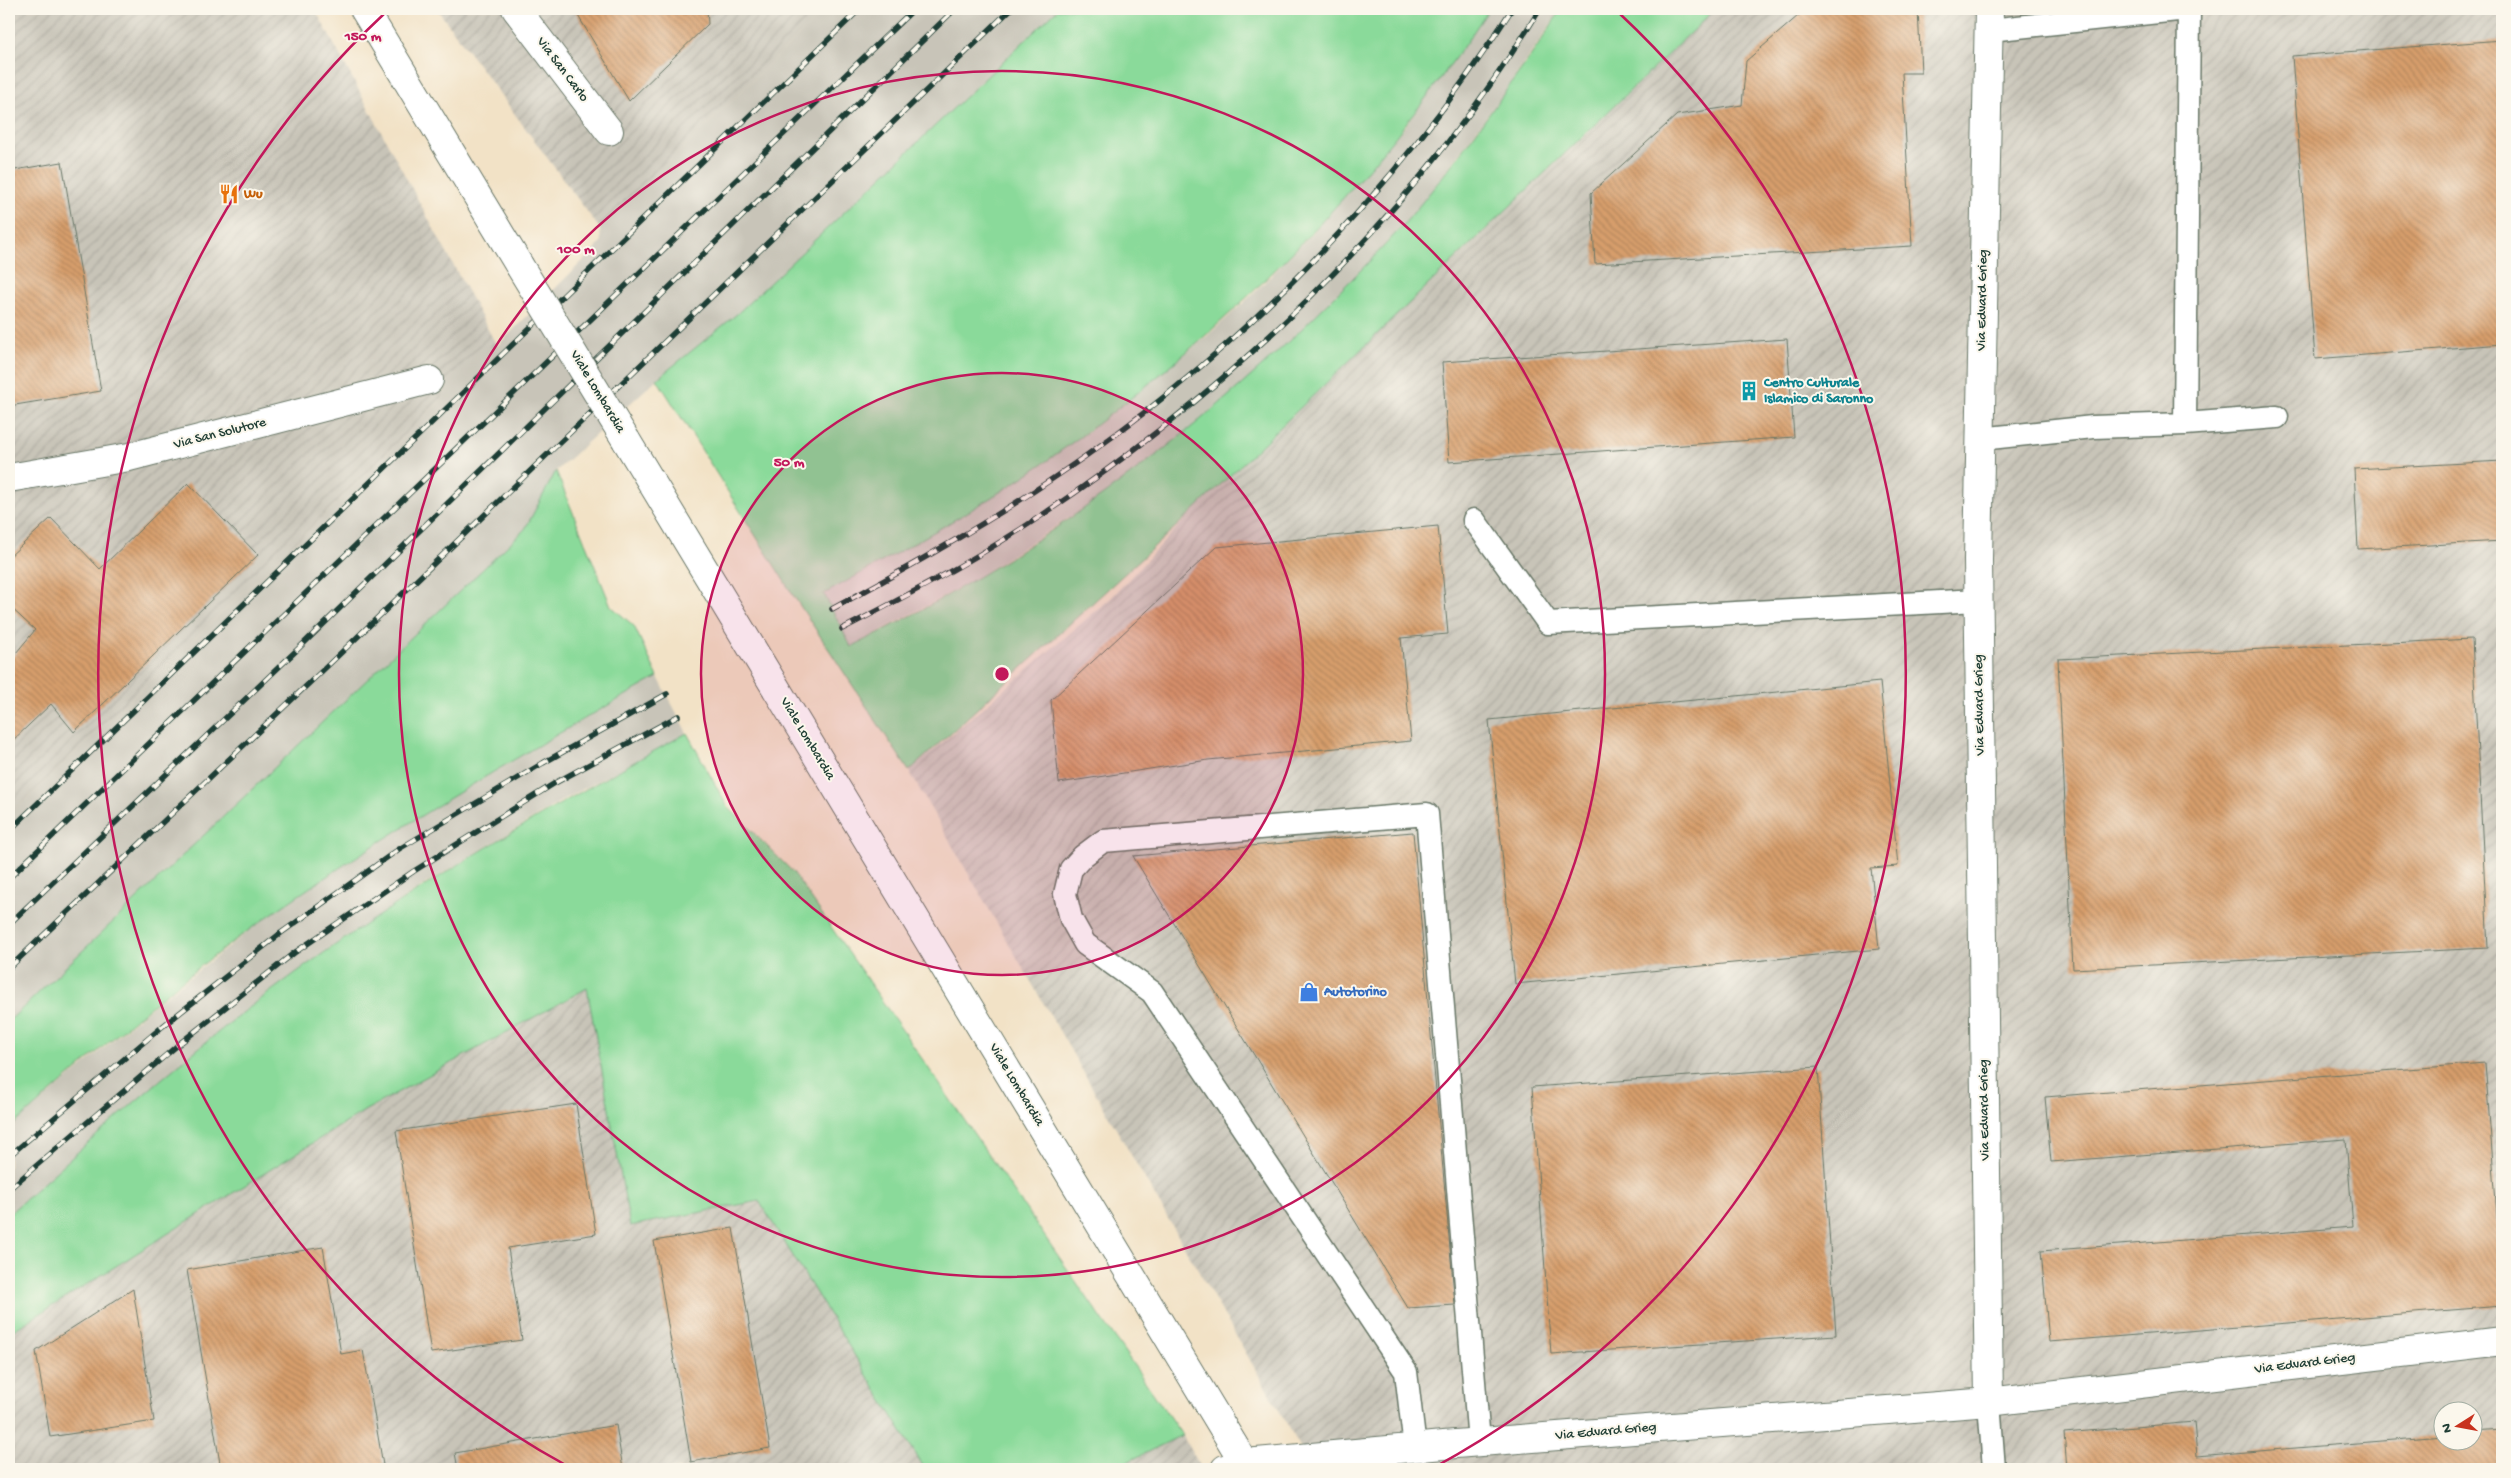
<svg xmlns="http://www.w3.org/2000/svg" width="2511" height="1478" viewBox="0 0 2511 1478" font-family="'Gochi Hand',sans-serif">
  <defs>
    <pattern id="industrial-furrows" width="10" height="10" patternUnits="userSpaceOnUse" patternTransform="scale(1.25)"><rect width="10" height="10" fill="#c8c4b8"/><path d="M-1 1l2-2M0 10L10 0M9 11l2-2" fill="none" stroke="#aba99f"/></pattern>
    <pattern id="building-back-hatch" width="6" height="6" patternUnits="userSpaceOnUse" patternTransform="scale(1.25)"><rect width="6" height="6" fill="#d79e6c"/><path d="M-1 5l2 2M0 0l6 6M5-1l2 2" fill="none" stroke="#ae825a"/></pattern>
  </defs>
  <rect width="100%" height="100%" fill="#fbf7ec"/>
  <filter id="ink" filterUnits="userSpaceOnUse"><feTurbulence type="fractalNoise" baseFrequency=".02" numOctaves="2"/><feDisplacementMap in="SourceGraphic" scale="10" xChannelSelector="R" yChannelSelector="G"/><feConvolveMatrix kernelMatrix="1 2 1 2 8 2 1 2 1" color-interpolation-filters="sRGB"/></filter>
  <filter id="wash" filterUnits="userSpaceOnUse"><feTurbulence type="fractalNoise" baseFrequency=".0096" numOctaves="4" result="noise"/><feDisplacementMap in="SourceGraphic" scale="20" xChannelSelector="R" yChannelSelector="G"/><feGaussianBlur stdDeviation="1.12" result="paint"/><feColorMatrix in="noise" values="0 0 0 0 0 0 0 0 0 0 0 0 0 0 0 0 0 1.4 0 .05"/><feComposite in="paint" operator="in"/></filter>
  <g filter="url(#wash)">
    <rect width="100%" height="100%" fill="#f2e2c6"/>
    <!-- industrial -->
    <path fill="url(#industrial-furrows)" fill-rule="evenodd" d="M9,9h306l182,337 -51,39 -5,15 -144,141 -288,274z
      M437,9h389l-226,220z
      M1715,9h787v1460h-1189l-404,-698 202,-173 81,-86zM2444,1410h30v30h-30z
      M587,987l43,239 129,-25 166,268h-916v-136l355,-222z
      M1182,1435l20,34h-89z"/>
    <!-- railway -->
    <path fill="#c8c4b8" d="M826,9h232l-321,305 -80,65 -101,92 -31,58 -516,492v-206l288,-274 144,-141 5,-15 36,-37 15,-2 104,-103 -1,-14z
      M1489,9h72l-57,84 -85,114 -50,55 -48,48 -57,56 -69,60 -79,61 -143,93 -122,67 -27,-53 164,-95 58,-38 56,-40 105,-85 48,-44 59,-61 38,-44 54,-62z
      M658,677l29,56 -124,67 -141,86 -115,79 -116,91 -182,158v-85l139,-119 117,-92 123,-84 144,-86z"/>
    <!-- green -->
    <path fill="#8ada9a" stroke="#548c67" d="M1058,9h431c-117,177 -267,329 -441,451 -71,50 -148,91 -224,134l27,53c176,-88 337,-203 475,-342 32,-32 65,-64 93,-99 25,-30 48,-62 71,-93 24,-34 50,-68 71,-104h154l-523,503 -283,259 -116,-176 -136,-216 80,-65z
      M556,471l55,135 23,20 24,51c-133,75 -265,152 -391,240 -90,63 -175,139 -258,212v-108l516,-492z
      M687,733l40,73 66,66 389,563 -69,34h-188l-166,-268 -129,25 -43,-238 -223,123 -355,222v-119c96,-87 194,-175 299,-250 122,-86 248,-160 379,-231z"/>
    <g id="blocks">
      <!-- building -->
      <path fill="url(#building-back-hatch)" d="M574,9h133l1,15 -79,77z
        M1806,9h112l3,64h-19l10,173 -317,18 -4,-71 86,-78 65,-10 4,-44z
        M2502,40v304l-187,15 -23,-303z
        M62,162l39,229 -92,15v-235z
        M1787,339l7,98 -345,25 -7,-100z
        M2502,461v80l-144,8 -4,-80z
        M188,483l70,72 -184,177 -23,-28 -42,40v-87l2,2 24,-29 -26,-24v-49l42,-39 49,51z
        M1438,526l10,108 -47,4 10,103 -203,19 -149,23 -8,-83 165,-153z
        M2472,639l16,309 -415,21 -15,-310z
        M1880,682l18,184 -27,2 8,81 -364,35 -26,-264z
        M1413,832l42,473 -47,3 -275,-452z
        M2485,1063l17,215v28l-453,36 -8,-91 312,-24 -7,-88 -295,23 -6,-65z
        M1818,1067l18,268 -285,19 -19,-267z
        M576,1104l20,130 -88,14 14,92 -91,13 -35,-222z
        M733,1228l37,220 -79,14 -37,-221z
        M323,1247l18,107 22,-4 20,115 -28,4h-134l-34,-199z
        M133,1289l21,132 -104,16 -14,-86z
        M2194,1422l3,34 247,-20v4h30v-7l28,-2v38h-435l-3,-36z
        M616,1425l7,44h-165l-3,-16z"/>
    </g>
  </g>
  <g filter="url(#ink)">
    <use href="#blocks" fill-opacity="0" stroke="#697767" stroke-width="1"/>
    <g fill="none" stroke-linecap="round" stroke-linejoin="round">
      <defs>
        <path id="service" d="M1989,30l198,-21
          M2185,424l92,-7
          M1980,439l113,-12 92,-3 4,-415
          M1474,520l74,103 430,-23
          M1989,1402l5,67
          M1415,1448l-9,-76 -254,-380 -67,-48 -14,-25 -6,-25 6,-25 12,-13 20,-15 324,-27 52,628"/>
        <path id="minor" d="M516,9l93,122
          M9,478l120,-21 300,-77
          M1989,1402l-11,-842 11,-551
          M1225,1469l20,-6 198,-18 546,-43 513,-61"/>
        <path id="primary" d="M364,9l155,256
          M626,440l622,1029"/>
      </defs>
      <!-- service casing -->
      <use href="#service" stroke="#697767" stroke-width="25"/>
      <!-- minor casing -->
      <use href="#minor" stroke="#697767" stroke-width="30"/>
      <!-- primary casing -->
      <use href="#primary" stroke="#697767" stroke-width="30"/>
      <!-- service -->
      <use href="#service" stroke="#fff" stroke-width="22"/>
      <!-- minor -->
      <use href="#minor" stroke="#fff" stroke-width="28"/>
      <!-- primary -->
      <use href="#primary" stroke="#fff" stroke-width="28"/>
      <defs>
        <path id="rail" d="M832,609c77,-42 153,-84 226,-134 179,-120 338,-284 454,-466
          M842,629c61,-31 121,-63 179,-100 206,-134 390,-309 519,-520
          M9,831l851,-822
          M9,878l905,-869
          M9,924l290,-276 656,-639
          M9,968l313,-297 689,-662
          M9,1156l154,-130 118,-93 118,-84 144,-86 124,-69
          M9,1189l170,-145 115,-91 120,-82 141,-88 123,-67"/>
      </defs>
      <!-- rail casing -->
      <use href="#rail" stroke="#1f3d34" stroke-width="5.5"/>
      <!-- rail -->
      <use href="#rail" stroke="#fbf7ec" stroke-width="4" stroke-dasharray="11" stroke-linecap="butt"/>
      <defs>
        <path id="primary-bridge" d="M519,265l107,175"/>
      </defs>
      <!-- primary-bridge casing -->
      <use href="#primary-bridge" stroke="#697767" stroke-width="30" stroke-linecap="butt"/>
      <!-- primary-bridge -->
      <use href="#primary-bridge" stroke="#fff" stroke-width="28"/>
    </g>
  </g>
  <!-- distance rings -->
  <circle cx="1002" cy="674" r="301" fill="#c2185b" fill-opacity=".12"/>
  <g fill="none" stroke="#c2185b" stroke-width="2.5">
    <circle cx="1002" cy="674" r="301"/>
    <circle cx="1002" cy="674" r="603"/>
    <path d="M571 1468A904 904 0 0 1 385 13M1619 13A904 904 0 0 1 1433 1468"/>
  </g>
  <!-- icons -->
  <defs>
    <symbol id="restaurant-bare" viewBox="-9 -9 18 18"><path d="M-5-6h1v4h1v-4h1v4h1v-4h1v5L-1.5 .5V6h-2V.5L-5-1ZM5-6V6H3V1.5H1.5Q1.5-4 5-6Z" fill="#e8710a" stroke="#fbf7ec" stroke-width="2.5" paint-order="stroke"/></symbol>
    <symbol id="building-bare" viewBox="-9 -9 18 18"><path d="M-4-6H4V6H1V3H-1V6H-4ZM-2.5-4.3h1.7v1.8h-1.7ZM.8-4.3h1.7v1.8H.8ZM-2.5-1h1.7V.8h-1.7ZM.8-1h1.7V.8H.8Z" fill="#0f9aa8" stroke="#fbf7ec" stroke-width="2.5" paint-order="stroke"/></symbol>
    <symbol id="shop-bare" viewBox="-9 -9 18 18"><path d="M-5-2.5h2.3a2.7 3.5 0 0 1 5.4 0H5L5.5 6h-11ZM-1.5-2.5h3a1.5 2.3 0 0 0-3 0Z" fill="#3f7fe0" stroke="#fbf7ec" stroke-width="2.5" paint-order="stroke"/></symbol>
  </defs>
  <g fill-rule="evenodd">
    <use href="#restaurant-bare" x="215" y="180" width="28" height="28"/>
    <use href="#building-bare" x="1735" y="377" width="28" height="28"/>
    <use href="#shop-bare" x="1295" y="978" width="28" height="28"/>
  </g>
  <g text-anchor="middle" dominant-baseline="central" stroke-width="4" stroke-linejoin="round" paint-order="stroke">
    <!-- street labels -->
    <g font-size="14" fill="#1f3d34" stroke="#fbf7ec">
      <text transform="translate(562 70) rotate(53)">Via San Carlo</text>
      <text transform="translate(1983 300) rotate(-89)">Via Edvard Grieg</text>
      <text transform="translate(597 392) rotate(59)">Viale Lombardia</text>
      <text transform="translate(220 434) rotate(-14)">Via San Solutore</text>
      <text transform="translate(1980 705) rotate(-91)">Via Edvard Grieg</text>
      <text transform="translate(807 739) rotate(59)">Viale Lombardia</text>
      <text transform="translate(1016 1085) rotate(59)">Viale Lombardia</text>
      <text transform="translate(1985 1110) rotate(-91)">Via Edvard Grieg</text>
      <text transform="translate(2305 1364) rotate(-7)">Via Edvard Grieg</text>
      <text transform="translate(1606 1432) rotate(-5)">Via Edvard Grieg</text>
    </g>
    <!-- food labels -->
    <g font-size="14" font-weight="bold" fill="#c56008" stroke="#fbf7ec" text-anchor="start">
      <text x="244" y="194">Wu</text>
    </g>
    <!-- culture labels -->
    <g font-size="14" font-weight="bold" fill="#0d838f" stroke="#fbf7ec" text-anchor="start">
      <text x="1764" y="383">Centro Culturale<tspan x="1764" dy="16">Islamico di Saronno</tspan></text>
    </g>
    <!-- shop labels -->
    <g font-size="14" font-weight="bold" fill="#366cbe" stroke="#fbf7ec" text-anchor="start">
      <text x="1324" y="992">Autotorino</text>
    </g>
  </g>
  <circle cx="1002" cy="674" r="8" fill="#c2185b" stroke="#fbf7ec" stroke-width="2.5"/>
  <g font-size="15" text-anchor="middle" font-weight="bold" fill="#c2185b" stroke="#fbf7ec" stroke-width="4" stroke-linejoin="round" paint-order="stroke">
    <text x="363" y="40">150 m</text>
    <text x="576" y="253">100 m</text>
    <text x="789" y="466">50 m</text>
  </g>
  <!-- margin -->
  <rect width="2511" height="1478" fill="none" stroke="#fbf7ec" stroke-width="30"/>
  <!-- north arrow -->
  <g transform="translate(2458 1426) rotate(259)"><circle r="24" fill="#fbf7ec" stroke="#a3ada2"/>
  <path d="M0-4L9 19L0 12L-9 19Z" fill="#c8321e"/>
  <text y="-8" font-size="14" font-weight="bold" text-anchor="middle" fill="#1f3d34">N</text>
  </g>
</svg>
